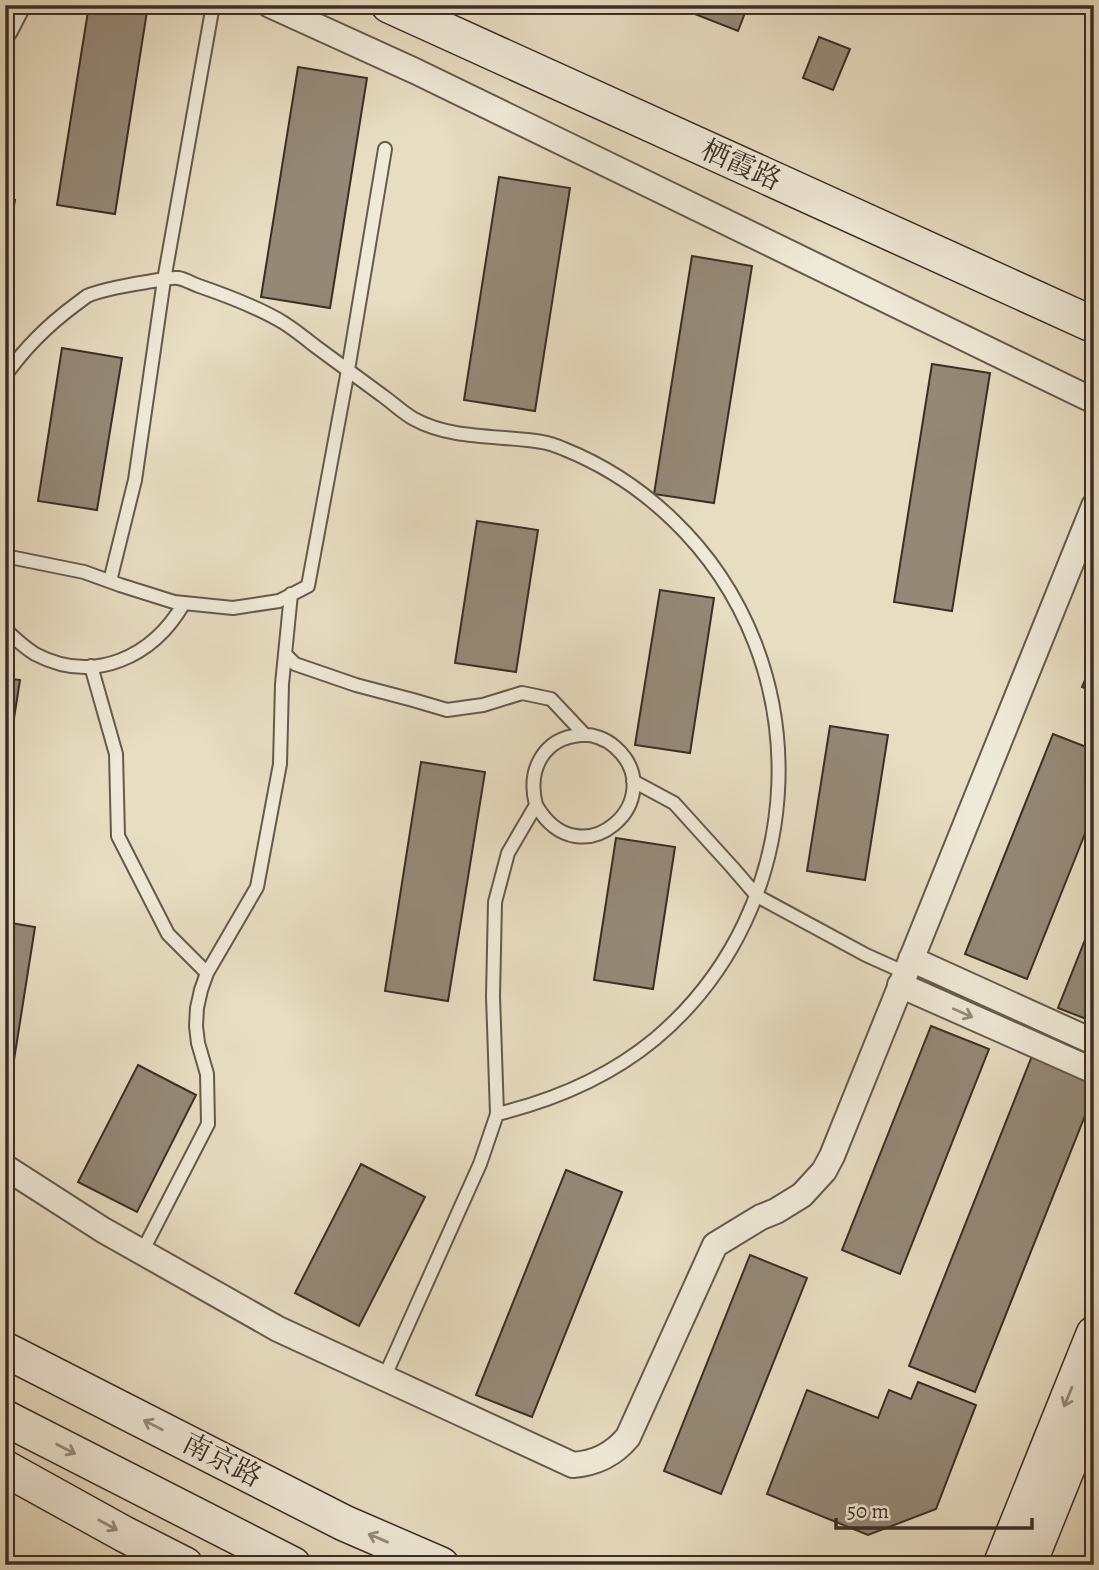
<svg xmlns="http://www.w3.org/2000/svg" width="1099" height="1570" viewBox="0 0 1099 1570" font-family="Alegreya,'Noto Serif SC',serif">
  <rect width="100%" height="100%" fill="#e7ddc1"/>
  <filter id="stains"><feTurbulence type="fractalNoise" baseFrequency=".00286" numOctaves="4"/><feColorMatrix values="0 0 0 0 .2 0 0 0 0 .09 0 0 0 0 .02 0 0 0 .5 -.17"/></filter>
  <radialGradient id="worn" r=".72"><stop offset=".6" stop-color="#630" stop-opacity="0"/><stop offset="1" stop-color="#630" stop-opacity=".3"/></radialGradient>
  <!-- building -->
  <path fill="#948977" stroke="#3a2e26" stroke-width="2" d="M89,5h59l-33,209 -58,-9z
    M684,5h64l-10,26 -56,-22z
    M819,37l31,12 -17,41 -30,-12z
    M298,67l69,11 -37,230 -69,-11z
    M499,177l71,11 -35,223 -71,-11z
    M5,199l10,1 -10,60z
    M692,256l60,10 -38,237 -60,-9z
    M62,348l60,10 -25,152 -59,-9z
    M932,364l58,9 -38,238 -58,-9z
    M477,521l61,9 -22,142 -61,-9z
    M660,590l54,8 -24,155 -55,-8z
    M1094,659v33l-12,-5z
    M5,678l15,2 -15,96z
    M830,726l58,9 -23,145 -58,-9z
    M1053,734l41,16v61l-67,168 -62,-25z
    M421,762l64,10 -37,229 -63,-10z
    M616,838l59,9 -22,142 -59,-9z
    M1094,917v105l-36,-14z
    M5,922l30,5 -30,190z
    M931,1026l58,23 -89,225 -58,-24z
    M1032,1056l62,24v13l-119,299 -66,-26z
    M138,1065l58,30 -59,117 -59,-30z
    M361,1164l64,33 -66,129 -64,-33z
    M566,1170l56,22 -90,225 -56,-22z
    M750,1255l57,23 -86,216 -57,-23z
    M918,1382l58,23 -40,104 -68,26 -101,-41 40,-104 71,28 11,-28 22,9z"/>
  <g fill="none" stroke-linecap="round" stroke-linejoin="round">
    <defs>
      <path id="lane" d="M5,376c19,-27 43,-51 70,-71 4,-3 8,-6 12,-9 13,-6 46,-12 60,-14 9,-1 22,-5 31,-4 7,1 15,6 21,8 29,10 59,21 85,37 11,7 21,15 31,23 23,17 45,33 68,50 10,7 20,17 31,23 38,21 86,16 128,23 8,1 15,4 22,7 40,16 78,41 109,71 148,142 139,387 -18,519 -46,38 -100,61 -158,75
        M5,556l79,16 36,13 54,17 59,6 46,-7 29,-15 40,-216 37,-221
        M110,581l25,-101 29,-200 49,-275
        M5,629c9,9 19,18 30,25 59,31 118,3 149,-51
        M285,654l10,10 61,21 57,15 34,10 36,-5 39,-12 29,6 34,36
        M91,666l25,88 2,82 50,98 39,39
        M633,781l41,22 58,64 25,29 109,59 40,18
        M142,1252l66,-128 -1,-50 -9,-31 -2,-17 1,-18 4,-18 6,-17 50,-86 23,-123 2,-80 9,-90
        M384,1378l96,-214 17,-50 -4,-118 2,-94 13,-49 28,-48c-9,-35 7,-67 45,-70 12,-1 25,4 34,12 58,51 -34,136 -79,58"/>
      <path id="street" d="M270,5l145,66 679,330
        M5,30l13,-25
        M911,959l183,83
        M900,985l194,86
        M5,1167l98,63 175,99 295,136c23,-2 40,-10 55,-28l87,-192 46,-28 15,-6 26,-16 22,-24 8,-15 262,-650"/>
      <path id="secondary" d="M389,5l705,320
        M5,1350l339,173 97,42
        M5,1418l288,147
        M5,1468l119,66 61,31
        M1001,1565l93,-231
        M1028,1565l66,-164"/>
    </defs>
    <!-- lane casing -->
    <use href="#lane" stroke="#655a4d" stroke-width="16"/>
    <!-- street casing -->
    <use href="#street" stroke="#655a4d" stroke-width="28"/>
    <!-- secondary casing -->
    <use href="#secondary" stroke="#3a2e26" stroke-width="38"/>
    <!-- lane -->
    <use href="#lane" stroke="#efe9d7" stroke-width="12"/>
    <!-- street -->
    <use href="#street" stroke="#efe9d7" stroke-width="24"/>
    <!-- secondary -->
    <use href="#secondary" stroke="#efe9d7" stroke-width="35"/>
  </g>
  <!-- one-way arrows -->
  <defs><path id="oneway-shaft" d="M-6 0H5M1.5-3L5.5 0L1.5 3" fill="none" stroke-width="1.6" stroke-linecap="round" stroke-linejoin="round" transform="scale(1.75)"/></defs>
  <g stroke="#948c7e">
    <use href="#oneway-shaft" transform="translate(963 1013) rotate(24)"/>
    <use href="#oneway-shaft" transform="translate(1068 1397) rotate(112)"/>
    <use href="#oneway-shaft" transform="translate(153 1425) rotate(-153)"/>
    <use href="#oneway-shaft" transform="translate(66 1449) rotate(27)"/>
    <use href="#oneway-shaft" transform="translate(108 1525) rotate(29)"/>
    <use href="#oneway-shaft" transform="translate(378 1538) rotate(-157)"/>
  </g>
  <g text-anchor="middle" dominant-baseline="central" stroke-width="5" stroke-linejoin="round" paint-order="stroke">
    <!-- street labels -->
    <g font-size="28" fill="#3a2e26" stroke="#efe9d7">
      <text transform="translate(741 165) rotate(24)">栖霞路</text>
      <text transform="translate(222 1460) rotate(27)">南京路</text>
    </g>
  </g>
  <!-- margin -->
  <rect width="1099" height="1570" fill="none" stroke="#e7ddc1" stroke-width="28"/>
  <rect x="7" y="7" width="1085" height="1556" fill="none" stroke="#3a2e26" stroke-width="3.5"/>
  <rect x="14" y="14" width="1071" height="1542" fill="none" stroke="#3a2e26" stroke-width="2"/>
  <!-- scale -->
  <path d="M836 1518v10h196v-10" fill="none" stroke="#3a2e26" stroke-width="3.5"/>
  <text x="847" y="1518" font-size="21" fill="#3a2e26" stroke="#efe9d7" stroke-width="5" paint-order="stroke">50 m</text>
  <rect width="100%" height="100%" filter="url(#stains)"/>
  <rect width="100%" height="100%" fill="url(#worn)"/>
</svg>
